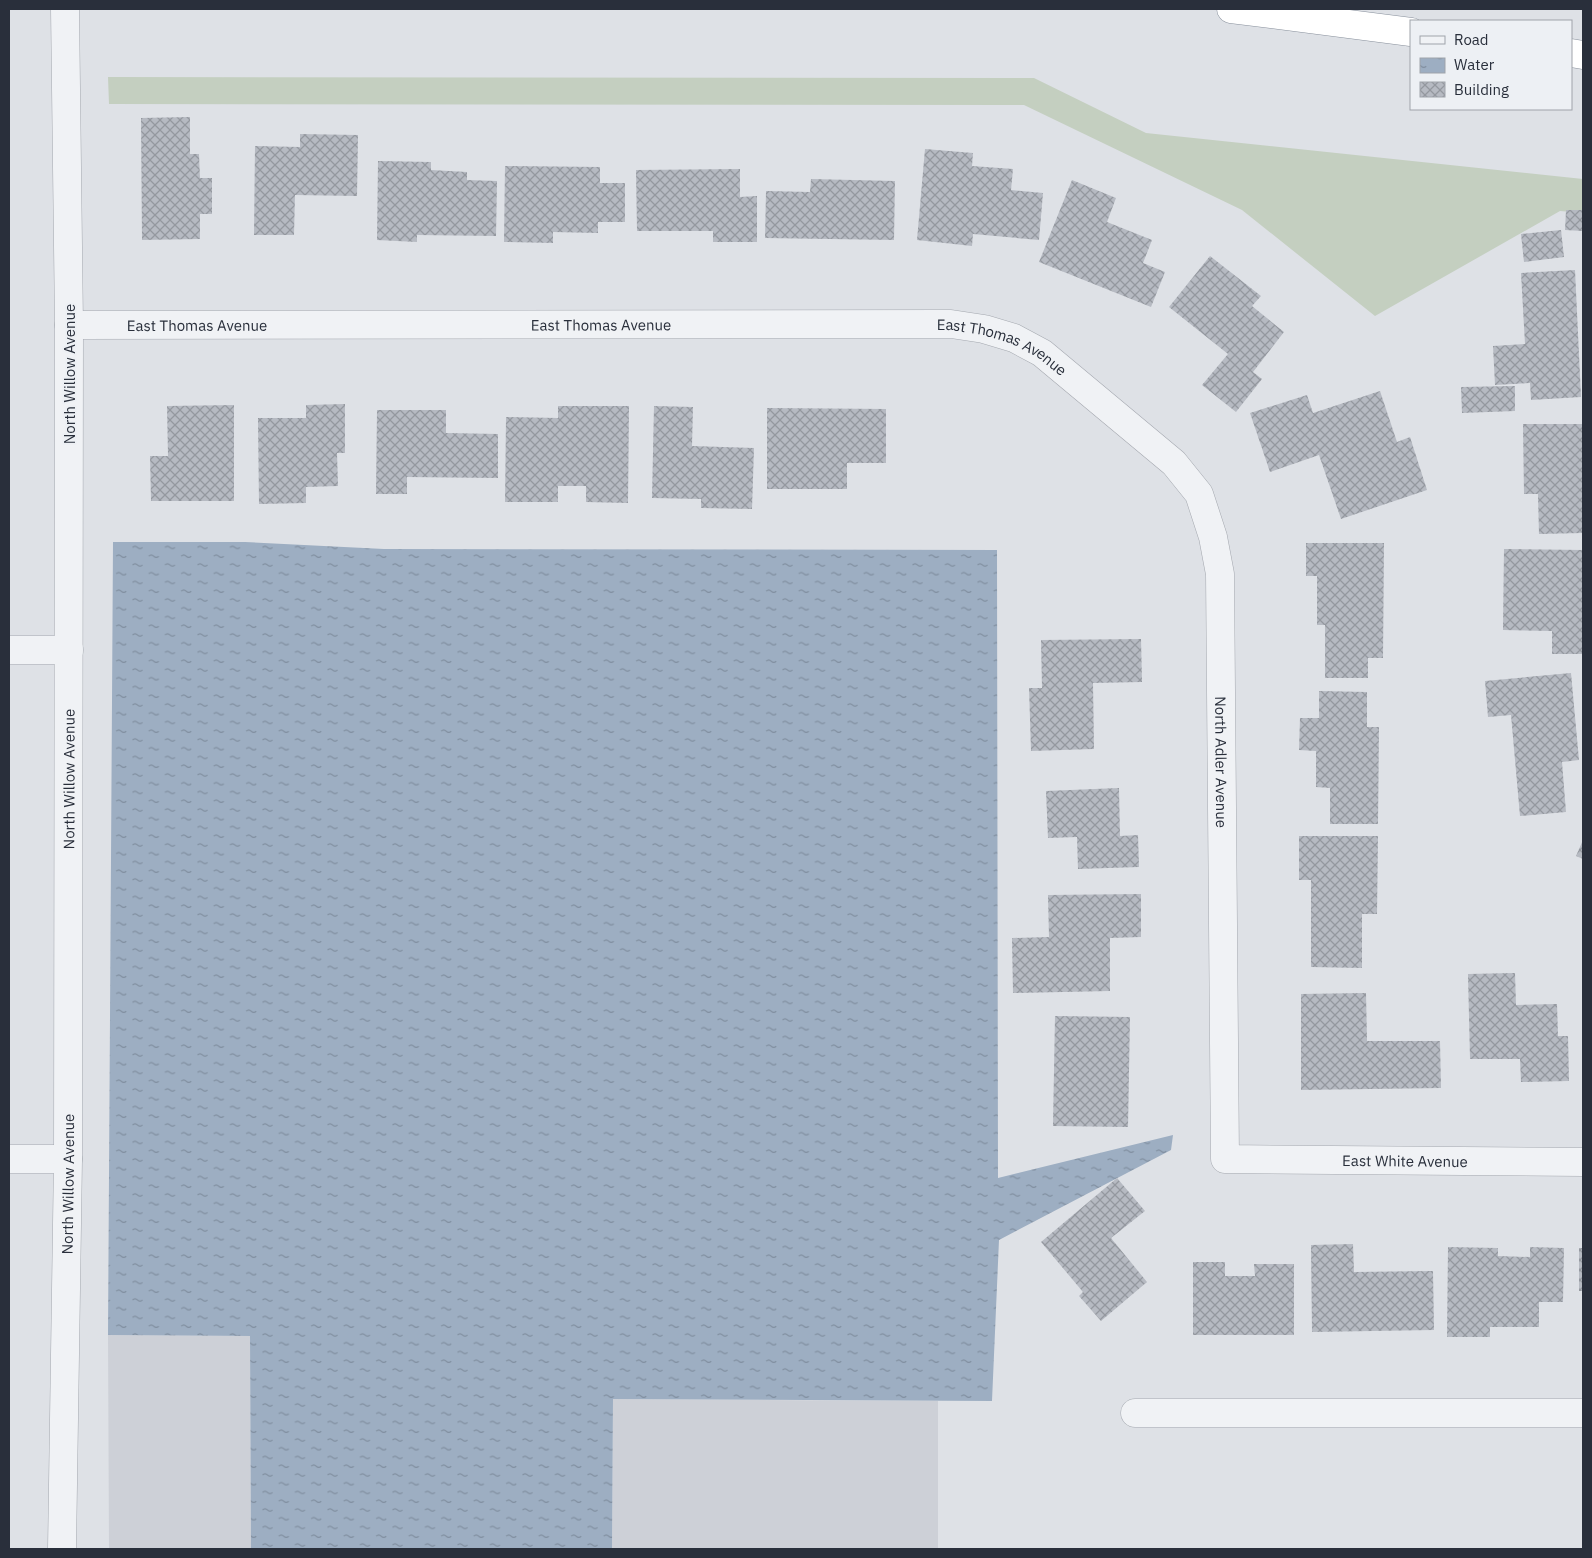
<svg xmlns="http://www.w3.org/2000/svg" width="1592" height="1558" viewBox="0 0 1592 1558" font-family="'IBM Plex Sans',sans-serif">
  <defs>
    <pattern id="water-ripples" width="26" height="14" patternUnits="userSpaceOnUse" patternTransform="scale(1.25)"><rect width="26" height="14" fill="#9daec2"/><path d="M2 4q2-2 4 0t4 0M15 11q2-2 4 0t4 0" fill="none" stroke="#808e9f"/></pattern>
    <pattern id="building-cross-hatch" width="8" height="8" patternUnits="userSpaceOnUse" patternTransform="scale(1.25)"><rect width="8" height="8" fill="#b6bac2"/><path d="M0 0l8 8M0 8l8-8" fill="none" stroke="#94989f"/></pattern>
  </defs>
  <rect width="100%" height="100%" fill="#dee1e6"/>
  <!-- built -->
  <path fill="#cdd0d7" d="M108,1335l142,1 1,213h-142z
    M613,1399l325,2v148h-326z"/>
  <!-- grass -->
  <path fill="#c4cfc0" d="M108,77l926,1 112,55 437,46v34l-23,-2 -185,105 -133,-106 -218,-105 -915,-1z"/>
  <!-- water -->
  <path fill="url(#water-ripples)" d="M113,542h132l139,7 613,1 1,628 175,-43 -2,15 -172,90 -7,161 -379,-2 -1,150h-361l-1,-213 -142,-1z"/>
  <!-- building -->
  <path fill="url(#building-cross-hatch)" d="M190,117v37h9l1,24h12v36h-12v25l-58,1 -1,-122z
    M300,134l58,1 -1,61 -62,-1 -1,40h-40l1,-89 45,1z
    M925,149l48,4 -1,13 41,3 -2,21 32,3 -4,47 -66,-6 -1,12 -55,-6z
    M378,161l53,1v8l36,2v8l30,1 -1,55 -79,-1v7l-40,-2z
    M505,166l95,1v16h25v39h-27v11l-45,-1v11l-49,-1z
    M740,169v28l17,-1v46h-44v-11h-76l-1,-61z
    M811,179l84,2 -1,59 -129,-2 1,-47 44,1z
    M1072,180l44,18 -9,24 45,18 -9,23 22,9 -14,35 -112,-45z
    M1566,210h17v21l-18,-1z
    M1561,230l3,27 -40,5 -3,-28z
    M1210,256l51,40 -9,10 32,26 -31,40 9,7 -26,33 -34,-27 26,-31 -59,-47z
    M1575,270l6,127 -50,3 -1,-17 -35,2 -2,-39 32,-2 -4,-71z
    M1515,386v25l-53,2 -1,-26z
    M1380,391l17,51 13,-5 17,53 -86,29 -22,-64 -49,17 -20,-59 57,-18 6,18z
    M345,404v49h-8l1,33 -32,1v16l-47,1 -1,-86h48v-13z
    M234,405v96h-83l-1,-45h18l-1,-50z
    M558,406h71l-1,97 -42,-1v-16h-28v16h-53l1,-85 52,1z
    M654,406l39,1 -1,39 62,2 -2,61 -51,-1v-9l-49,-1z
    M767,408l119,1v54h-39v26h-80z
    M377,410h69v23l52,1v44l-91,-1v17h-31z
    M1523,424h60v109l-44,1 -1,-40h-14z
    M1306,543h78l-1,115h-15v20h-43v-53h-8v-49h-11z
    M1504,549l79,1v104h-31v-23l-49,-1z
    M1141,639l1,43 -49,1 1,66 -63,2 -2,-63h13l-1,-48z
    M1571,673l8,87 -17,2 4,50 -46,4 -9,-101 -23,2 -3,-36z
    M1319,691l48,1v35h12l-1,97h-48v-36l-14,-1v-36l-17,-1 1,-32h19z
    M1119,788l1,48 18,-1 1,32 -61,2 -1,-32 -29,1 -2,-47z
    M1299,836h79l-1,78h-15v54l-51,-1v-87h-12z
    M1583,840v19l-7,-3z
    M1141,894v43l-31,1v53l-97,2 -1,-55 37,-1 -1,-42z
    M1515,973l1,32 41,-1 1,32h10l1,45 -48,1 -1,-23h-50l-2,-85z
    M1366,993l1,48h73l1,47 -140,2v-96z
    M1055,1016l75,1 -2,110 -75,-1z
    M1117,1178l28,33 -34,27 36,44 -46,39 -22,-25 4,-4 -42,-50z
    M1353,1244l1,28 79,-1 1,59 -122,2 -1,-87z
    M1448,1247l50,1v8l32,1v-10l34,1 -1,54h-24v25h-49v10h-43z
    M1579,1248h4v43h-4z
    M1193,1262h32v14h30l-1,-12h40v71h-101z"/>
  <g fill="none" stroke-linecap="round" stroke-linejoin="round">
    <defs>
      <g id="minor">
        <path id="s1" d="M69,325l882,-1 33,5 30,9 28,15 132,110 25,31 14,43 7,37 5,585 358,3"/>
        <path d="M9,650h60"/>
        <path d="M9,1159h59"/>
        <path d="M1135,1413h448"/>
        <path id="s2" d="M62,1549l6,-390 1,-834 -4,-316"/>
      </g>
      <path id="highway" d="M1231,9l180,23
        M1571,53l12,2"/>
    </defs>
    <!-- minor casing -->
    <use href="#minor" stroke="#a4a8af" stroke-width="29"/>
    <!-- highway casing -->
    <use href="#highway" stroke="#878f9b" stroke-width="29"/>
    <!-- minor -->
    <use href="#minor" stroke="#f0f2f5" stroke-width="28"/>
    <!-- highway -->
    <use href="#highway" stroke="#fff" stroke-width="28"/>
  </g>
  <g text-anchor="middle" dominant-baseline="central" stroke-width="4" stroke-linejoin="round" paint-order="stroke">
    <!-- street labels -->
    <g font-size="15" fill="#292f3b" stroke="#edf0f4">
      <text stroke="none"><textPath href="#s1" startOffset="532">East Thomas Avenue</textPath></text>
      <text stroke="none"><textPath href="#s1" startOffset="128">East Thomas Avenue</textPath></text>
      <text stroke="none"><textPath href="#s1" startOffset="938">East Thomas Avenue</textPath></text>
      <text transform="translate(69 374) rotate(-90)">North Willow Avenue</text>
      <text stroke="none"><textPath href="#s1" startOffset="1461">North Adler Avenue</textPath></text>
      <text stroke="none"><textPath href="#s2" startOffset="770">North Willow Avenue</textPath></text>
      <text stroke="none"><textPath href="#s1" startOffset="2038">East White Avenue</textPath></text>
      <text stroke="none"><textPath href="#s2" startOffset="365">North Willow Avenue</textPath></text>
    </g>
  </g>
  <!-- border -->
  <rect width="1592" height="1558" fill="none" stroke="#292f3b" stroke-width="20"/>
  <!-- legend -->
  <rect x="1410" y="20" width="162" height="90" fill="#edf0f4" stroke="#9fa3aa"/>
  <rect x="1420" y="36" width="25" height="8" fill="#f0f2f5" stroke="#9fa3aa"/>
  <text x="1454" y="45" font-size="15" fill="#292f3b">Road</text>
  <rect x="1420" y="58" width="25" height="15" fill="url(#water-ripples)" stroke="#9fa3aa"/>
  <text x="1454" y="70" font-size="15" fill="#292f3b">Water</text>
  <rect x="1420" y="82" width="25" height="15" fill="url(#building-cross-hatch)" stroke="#9fa3aa"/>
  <text x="1454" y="95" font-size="15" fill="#292f3b">Building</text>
</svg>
